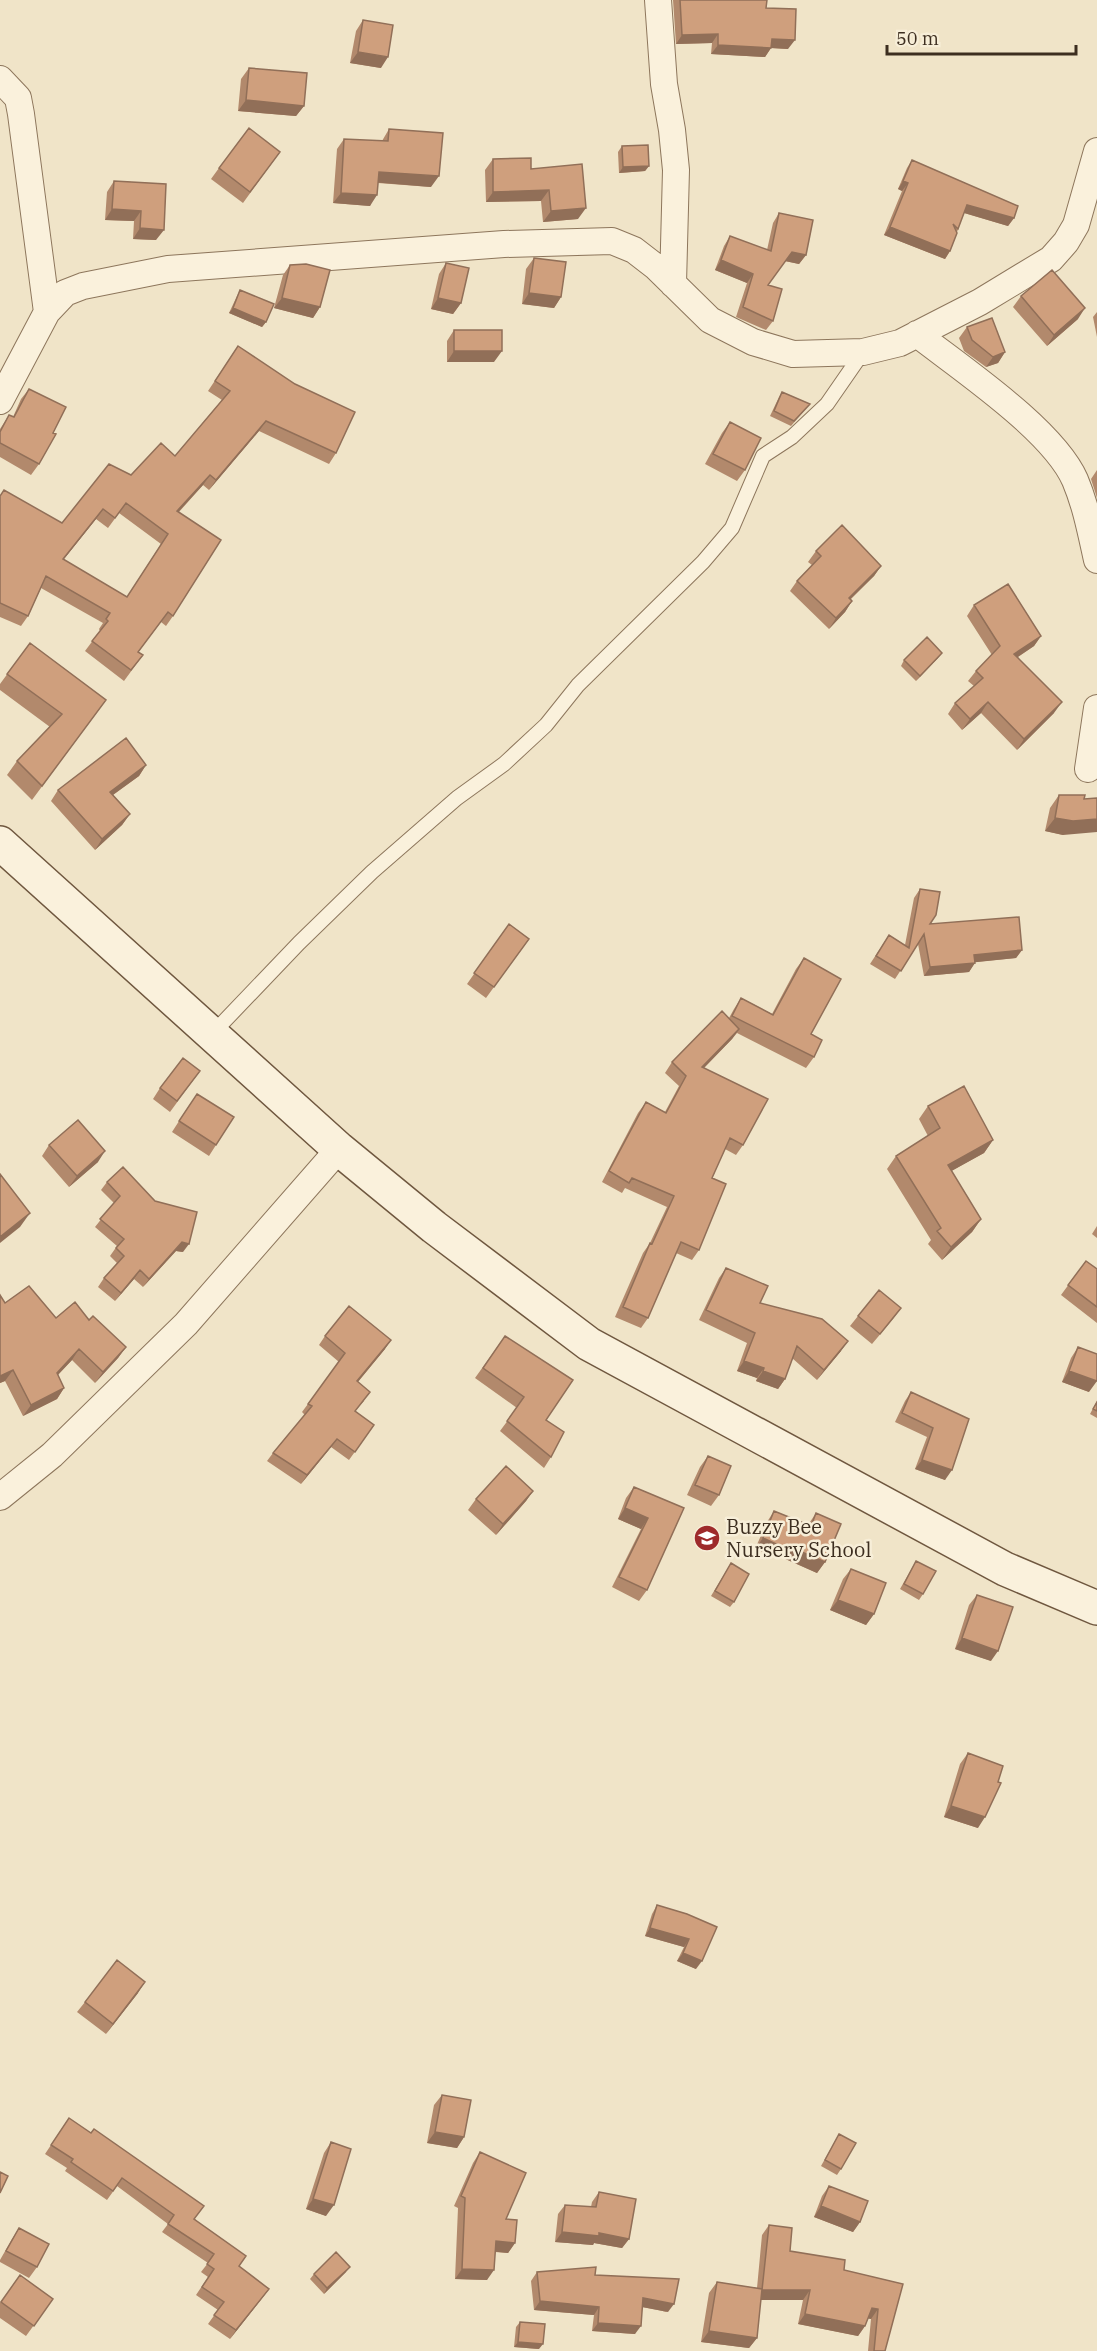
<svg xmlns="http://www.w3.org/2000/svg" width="1097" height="2351" viewBox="0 0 1097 2351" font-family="'IBM Plex Serif',serif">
  <rect width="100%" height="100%" fill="#f0e4c8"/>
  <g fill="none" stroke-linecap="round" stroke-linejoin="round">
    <defs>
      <path id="lane" d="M212,1034l87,-91 73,-71 85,-74 47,-34 42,-39 32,-40 125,-123 29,-34 31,-72 29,-19 35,-33 36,-52"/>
      <path id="street" d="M658,0l6,84 8,46 4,40 -3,114
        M0,79l18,19 3,16 26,198
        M917,334c45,35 136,96 158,146 11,26 16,53 22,80
        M0,401l47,-89 18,-19 18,-7 85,-17 336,-25 108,-3 22,9 22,17 54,53 43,22 40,12 70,-2 37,-9 80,-41 71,-43 15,-17 10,-17 21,-74
        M1088,769l9,-61
        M0,1497l52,-42 134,-131 153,-175"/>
      <path id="secondary" d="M0,843l339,306 95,78 155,117 416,225 92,39"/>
    </defs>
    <!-- lane casing -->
    <use href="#lane" stroke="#8d765c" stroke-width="16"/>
    <!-- street casing -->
    <use href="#street" stroke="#8d765c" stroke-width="28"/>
    <!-- secondary casing -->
    <use href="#secondary" stroke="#6f573f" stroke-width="36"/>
    <!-- lane -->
    <use href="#lane" stroke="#faf1dc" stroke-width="14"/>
    <!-- street -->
    <use href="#street" stroke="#faf1dc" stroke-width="26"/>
    <!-- secondary -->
    <use href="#secondary" stroke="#faf1dc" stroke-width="33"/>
  </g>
  <!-- wall -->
  <path fill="#b2896c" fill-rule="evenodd" d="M673,0h94l-1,8 22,41 -17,-1 -6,9 -54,-3 1,-11 -36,1z
    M363,20l18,48 -31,-5 6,-32z
    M249,68l55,38 -8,10 -58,-5 3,-32z
    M389,129l42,58 -53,-4 -8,23 -37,-3 4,-54 7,-10 38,2z
    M622,146l27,20 -4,5 -26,2 -1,-21z
    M280,152l-37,51 -32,-24 8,-11z
    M493,159l38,10 47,50 -35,3 -2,-21 -55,1 -1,-32z
    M912,160l102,58 -6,8 -44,-13 -14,38 -5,8 -61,-24 18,-44 -4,-2 9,-21z
    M114,181l52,3 -10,56 -23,-1 1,-18 -29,-1 2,-28z
    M779,213l27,42 -7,9 -14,-3 -17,24 5,36 -7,9 -30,-13 11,-34 -32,-13 9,-24 6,-10 37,14 6,-27z
    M534,258l27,39 -7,11 -32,-4 4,-35z
    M446,263l15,40 -8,11 -22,-5 8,-35z
    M290,265l30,42 -7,11 -39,-10 9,-33z
    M240,290l26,32 -4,5 -33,-14 8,-17z
    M1021,296l57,23 -31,27 -34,-39z
    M1097,312v25l-4,-20z
    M967,327l38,25 -7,11 -12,4 -22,-16 -5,-13z
    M454,330l40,32h-47v-21z
    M238,346l98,107 -7,11 -70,-33 -50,59 -6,-5 -24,27 -6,104 -7,10 -5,-4 -23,30 5,3 -19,26 -39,-30 15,-20 -1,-2 4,-6 -62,-35 -13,28 -7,10 -21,-9v-122l62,28 69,-48 44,-19 47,-56 -14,-9zM119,513l42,31 -34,53 -64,-37 33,-41 12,9z
    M29,389l24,44 -14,31 -8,11 -31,-18v-28l9,-14 4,2 8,-18z
    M782,392l28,12 -19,22 -21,-10 9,-19z
    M730,422l15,48 -8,11 -32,-17 17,-31z
    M1097,470v28l-6,-19z
    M816,551l65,15 -7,10 -23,23 1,2 -7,11 -16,17 -39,-38 7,-10 15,-16 -4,-3z
    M974,605l67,31 -7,10 -16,11 36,56 -37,37 -36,-37 -19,17 -14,-16 7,-11 19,-17 -6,-5 8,-10 16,-16 -25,-39z
    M30,643l76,57 -74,100 -25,-25 10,-14 33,-34 -50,-37v-6z
    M938,658l-22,23 -15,-15 3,-6z
    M146,765l-7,11 -26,19 17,19 -8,11 -27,25 -44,-49 7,-11z
    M1059,795l25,4 -21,36 -18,-4 5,-23z
    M920,889l10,35 92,26 -6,8 -41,4 -6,10 -45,4 -6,-32 -23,35 -25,-15 19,-29 16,10 9,-47z
    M509,924l20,15 -43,59 -19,-14z
    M804,958l10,99 -8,11 -69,-35 -5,6 -28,29 39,77 -7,10 -11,-6 -13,29 -13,72 -7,10 -16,-7 -28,65 -7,10 -26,-11 28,-64 7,-10 17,-36 -42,-19 -3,5 -20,-11 36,-69 8,-11 19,10 14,-26 -14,-13 7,-11 57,-44 5,-9 7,-11 31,16 24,-45z
    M200,1071l-30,41 -17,-13 7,-11z
    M190,1104l26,41 -7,11 -37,-24z
    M928,1106l65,34 -9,13 -33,18 30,48 -9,13 -30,28 -14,-16 3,-4 -44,-71 9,-13 32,-20 -9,-17z
    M49,1145l49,17 -29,25 -27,-31z
    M107,1182l76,70 -7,-1 -33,36 -9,-8 -19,22 -17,-14 6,-9 13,-15 -7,-7 7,-10 -22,-19 19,-24 -13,-13z
    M1097,1226v12l-5,-4z
    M1086,1261l11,8v54l-36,-28z
    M726,1268l34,35 81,48 -24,29 -25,-22 -7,21 -7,10 -22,-8 1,-3 -20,-7 10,-28 -48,-23 20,-42z
    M0,1295l5,8 51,15 33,2 37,27 -8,11 -23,25 -23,-23 -14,15 6,13 -7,11 -34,17 -18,-35 -5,2z
    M901,1308l-8,11 -21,25 -22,-18 8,-10z
    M325,1336l60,13 -27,33 6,19 -9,10 19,14 -25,35 -18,-13 -30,37 -34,-23 6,-8 32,-38 -3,-3 37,-50 -20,-17z
    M505,1336l41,84 5,37 -7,11 -44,-37 17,-23 -42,-30z
    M1078,1347l11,45 -27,-10 9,-24z
    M911,1392l58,27 -24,61 -30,-11 12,-32 -32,-15 10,-21z
    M1097,1401v17l-7,-4z
    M708,1456l11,39 -8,11 -24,-11 13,-28z
    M634,1487l50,21 -37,82 -8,11 -27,-14 29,-58 -23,-10 8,-21z
    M533,1491l-7,10 -30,34 -28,-25 8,-11z
    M774,1511l34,14 8,-12 9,49 -8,11 -36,-16 -1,2 -25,-10 12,-27z
    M916,1561l7,33 -4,6 -19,-11z
    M731,1563l3,39 -4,5 -19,-11z
    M851,1569l23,45 -8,11 -36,-15 13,-31z
    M977,1595l14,66 -36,-12 14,-44z
    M968,1753l10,75 -34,-11 16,-53z
    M657,1905l30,9 9,55 -19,-8 7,-14 -39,-11 7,-22z
    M138,1993l-32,41 -29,-22 8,-10z
    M442,2095l22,42 -7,11 -30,-5 7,-38z
    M69,2118l126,101 44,47 30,23 -39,50 -22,-15 10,-14 -22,-15 12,-18 -7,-5 7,-9 -46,-31 6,-8 -51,-38 -10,14 -42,-29 2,-3 -22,-14z
    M839,2134l2,35 -4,6 -16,-9z
    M331,2142l-5,74 -20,-7 18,-56z
    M480,2152l35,91 -7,10 -13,-1 -8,28 -32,-1 3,-71 -4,-2 19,-43z
    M829,2186l31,36 -7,10 -39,-15 8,-21z
    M599,2192l30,47 -7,9 -28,-5 -1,2 -38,-3 3,-28 7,-9 26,2 1,-5z
    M769,2225l21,26 54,19 59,14 -18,67h-17l3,-32 -3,-1 -3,8 -7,10 -60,-12 5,-24h-43l-3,38 -8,10 -48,-6 8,-49 8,-11 40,6 5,-53z
    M19,2228l18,39 -8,11 -29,-16v-2l12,-21z
    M346,2272l-22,22 -14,-15 4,-5z
    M537,2272l58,3 73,37 -26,-5 -7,27 -43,-3 2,-16 -60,-5 -3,-29z
    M20,2275l33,24 -27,37 -26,-18v-15z
    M520,2322l19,27 -25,-2 2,-20z"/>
  <!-- shaded-wall -->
  <path fill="#916f58" d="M718,34l-6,9 -36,1 6,-9z
    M772,39l23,1 -7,9 -17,-1 -6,9 -54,-3 7,-9z
    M358,52l30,5 -7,11 -31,-5z
    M246,100l58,6 -8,10 -58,-5z
    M649,166l-4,5 -26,2 4,-6z
    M379,172l60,4 -8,11 -60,-5z
    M903,181l5,2 -6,8 -4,-2z
    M549,190l-8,11 -55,1 7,-10z
    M341,193l36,2 -7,11 -37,-3z
    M967,205l47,13 -6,8 -47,-14z
    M586,208l-8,11 -35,3 8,-11z
    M112,209l29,2 -7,10 -29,-1z
    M890,227l60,24 -5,8 -61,-24z
    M140,228l24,2 -8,10 -23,-1z
    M792,252l14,3 -7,9 -14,-3z
    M721,260l32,14 -6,9 -32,-13z
    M529,293l32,4 -7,11 -32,-4z
    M282,298l38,9 -7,11 -39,-10z
    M438,298l23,5 -8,11 -22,-5z
    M233,308l33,14 -4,5 -33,-14z
    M1085,308l-7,11 -31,27 7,-11z
    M454,351h48l-8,11h-47z
    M1005,352l-7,11 -12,4 7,-10z
    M266,421l-7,10 -50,59 7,-10z
    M210,475l-7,10 -33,36 7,-10z
    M103,509l-7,10 -40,50 7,-10z
    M881,566l-7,10 -33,32 8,-10z
    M852,601l-7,11 -16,17 7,-11z
    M1041,636l-7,10 -27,18 7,-10z
    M942,653l-4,5 -22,23 4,-5z
    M988,702l-7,11 -19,17 8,-11z
    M1062,702l-8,11 -37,37 7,-11z
    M146,765l-7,11 -36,26 7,-10z
    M130,814l-8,11 -27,25 7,-11z
    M1055,818l42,1v13l-34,3 -18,-4z
    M1022,950l-6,8 -48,5 6,-8z
    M975,963l-6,9 -45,4 6,-9z
    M739,1029l-7,10 -37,38 7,-10z
    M993,1140l-9,13 -45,25 9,-13z
    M105,1151l-7,11 -29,25 8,-11z
    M30,1213l-10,14 -20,16v-6z
    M981,1219l-9,13 -30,28 9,-13z
    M182,1242l7,2 -6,8 -7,-1 -33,36 6,-8z
    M140,1270l-6,9 -19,22 6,-8z
    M391,1340l-6,9 -34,41 6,-9z
    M848,1341l-7,10 -24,29 7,-10z
    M126,1347l-8,11 -23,25 8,-11z
    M79,1349l-7,11 -23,24 8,-11z
    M744,1361l20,7 -7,10 -20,-7z
    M13,1370l-8,11 -5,2v-7z
    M763,1371l22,8 -7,10 -22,-8z
    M1069,1371l28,10 -8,11 -27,-10z
    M64,1388l-7,11 -34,17 8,-11z
    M337,1439l-6,8 -30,37 6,-9z
    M922,1460l30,10 -7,10 -30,-11z
    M533,1491l-7,10 -30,34 7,-11z
    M625,1508l23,10 -7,11 -23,-10z
    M763,1538l25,8 37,16 -8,11 -36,-16 -1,2 -25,-10z
    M838,1600l36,14 -8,11 -36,-15z
    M962,1638l36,13 -7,10 -36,-12z
    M951,1806l34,11 -7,11 -34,-11z
    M650,1928l39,11 -5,8 -39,-11z
    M683,1953l19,8 -6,8 -19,-8z
    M145,1982l-7,11 -32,41 7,-10z
    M435,2132l29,5 -7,11 -30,-5z
    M313,2199l21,6 -8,11 -20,-7z
    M821,2206l39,16 -7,10 -39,-15z
    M562,2232l37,1 30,6 -7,9 -28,-5 -1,2 -38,-3z
    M496,2241l19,2 -7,10 -19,-2z
    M350,2267l-4,5 -22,22 3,-6z
    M462,2269l32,1 -7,10 -32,-1z
    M269,2289l-6,8 -33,42 6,-9z
    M762,2290h48l-7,10h-48z
    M643,2298l31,6 -6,8 -31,-6z
    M540,2301l59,6 -5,8 -60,-5z
    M872,2308l6,1 -7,10 -6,-1z
    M805,2314l60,12 -7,10 -60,-12z
    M598,2323l43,3 -6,8 -43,-3z
    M709,2331l48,7 -8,10 -48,-6z
    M518,2342l25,2 -4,5 -25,-2z"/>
  <!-- building -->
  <path fill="#cf9f7d" stroke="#916f58" stroke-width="1.5" fill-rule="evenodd" d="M680,0h87l-1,8 30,1 -1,31 -23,-1 -1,9 -53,-3v-11l-36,1z
    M363,20l30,5 -5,32 -30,-5z
    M249,68l58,5 -3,33 -58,-6z
    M249,128l31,24 -30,40 -31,-24z
    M389,129l54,4 -4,43 -60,-4 -2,23 -36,-2 3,-54 44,2z
    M648,145l1,21 -26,1 -1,-21z
    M531,158v11l51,-5 4,44 -35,3 -2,-21 -56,2v-33z
    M912,160l106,46 -4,12 -47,-13 -9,24 -5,-5 4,9 -7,18 -60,-24 18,-44 -5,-2z
    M114,181l52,3 -2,46 -24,-2 1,-17 -29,-2z
    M779,213l34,7 -7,35 -14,-3 -24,33 14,4 -9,32 -30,-14 10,-33 -32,-14 9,-24 41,15z
    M534,258l32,4 -5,35 -32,-4z
    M446,263l23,5 -8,35 -23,-5z
    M306,264l24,6 -10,37 -38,-9 8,-33z
    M1052,270l33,38 -31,27 -33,-39z
    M240,290l34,14 -8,18 -33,-14z
    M992,318l13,34 -12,5 -21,-17 -5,-13z
    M454,330h48v21h-48z
    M238,346l57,38 60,28 -19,41 -70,-32 -50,59 -6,-5 -33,36 44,29 -48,76 -5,-4 -30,40 5,3 -12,15 -39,-29 16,-20 -2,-2 4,-6 -64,-37 -18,40 -28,-13v-107l4,-6 58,33 47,-59 22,11 30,-32 14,13 55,-65 -15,-10zM126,503l42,31 -41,63 -64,-38 40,-50 12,9z
    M29,389l37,18 -13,26 3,1 -17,30 -39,-21v-11l9,-17 5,2z
    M782,392l28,12 -16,17 -20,-10z
    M730,422l31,16 -16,32 -32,-16z
    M842,525l39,41 -32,32 3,3 -16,17 -39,-37 24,-25 -5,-5z
    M1008,584l33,52 -27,18 48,48 -38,37 -36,-37 -18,17 -15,-16 28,-25 -7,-7 24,-25 -26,-41z
    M927,637l15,16 -22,23 -16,-16z
    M30,643l76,57 -64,86 -25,-25 45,-47 -55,-40z
    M126,738l20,27 -36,27 20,22 -28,25 -44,-49z
    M1059,795h26l-1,4 13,-1v21l-24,2 -18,-3z
    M920,889l20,3 -4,23 -6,9 89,-7 3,33 -48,5 1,8 -45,4 -6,-33 -23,37 -25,-15 13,-21 20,13z
    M509,924l20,15 -35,48 -20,-14z
    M804,958l37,21 -30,55 11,6 -8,17 -82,-41 9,-18 32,17z
    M722,1011l17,18 -37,38 66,32 -25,46 -13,-7 -18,40 14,6 -27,66 -18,-8 -33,76 -25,-11 27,-64 2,1 22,-48 -42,-18 -3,5 -20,-12 37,-69 20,11 20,-37 -14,-14z
    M183,1058l17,13 -23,30 -17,-13z
    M964,1086l29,54 -45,25 33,54 -30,28 -14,-16 4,-3 -45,-72 44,-28 -12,-22z
    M197,1094l37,23 -18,28 -37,-24z
    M78,1120l27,31 -28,25 -28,-31z
    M123,1167l32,34 42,11 -8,32 -7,-2 -33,37 -9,-9 -19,23 -17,-15 20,-22 -8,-8 8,-9 -24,-20 20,-23 -13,-14z
    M0,1174l30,39 -30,24z
    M1086,1261l11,8v38l-29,-22z
    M726,1268l42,18 -8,17 62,16 26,22 -24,29 -27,-24 -12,33 -22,-8 1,-3 -20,-7 11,-28 -49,-23z
    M29,1286l27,32 19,-16 14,18 4,-4 33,31 -23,25 -24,-23 -22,24 7,15 -33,17 -18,-35 -13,6v-81l5,8z
    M879,1290l22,18 -21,26 -22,-18z
    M349,1306l42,34 -34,41 13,11 -15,19 19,14 -19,27 -18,-13 -30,36 -34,-22 39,-47 -4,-2 37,-51 -20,-17z
    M505,1336l68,44 -27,40 18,12 -13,25 -44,-36 17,-24 -41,-29z
    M1078,1347l19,7v27l-28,-10z
    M911,1392l58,27 -17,51 -30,-10 11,-32 -31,-15z
    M1097,1402v9l-4,-2z
    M708,1456l23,10 -12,29 -24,-10z
    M506,1466l27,25 -30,33 -27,-25z
    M634,1487l50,21 -37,82 -28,-13 29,-59 -23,-10z
    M774,1511l37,15 5,-13 25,11 -16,38 -37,-16 -1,3 -24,-11z
    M916,1561l20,10 -13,23 -19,-10z
    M731,1563l18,11 -15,28 -19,-11z
    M851,1569l35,14 -12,31 -36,-14z
    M977,1595l36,12 -15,44 -36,-13z
    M968,1753l35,13 -5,16 3,1 -16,34 -34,-11z
    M657,1905l30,9 30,13 -15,34 -19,-8 6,-14 -39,-11z
    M117,1960l28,22 -32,42 -28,-22z
    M442,2095l29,5 -7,37 -29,-5z
    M69,2118l22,15 3,-4 110,77 -10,13 52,37 -7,10 30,23 -33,41 -22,-15 10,-13 -22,-15 12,-18 -7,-5 7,-10 -46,-30 6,-9 -52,-37 -9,13 -42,-29 2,-3 -22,-14z
    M839,2134l17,9 -15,26 -16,-9z
    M331,2142l20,7 -17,56 -21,-6z
    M480,2152l46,21 -20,46 11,1 -2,23 -19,-2 -2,29 -32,-1 3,-71 -4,-2z
    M0,2172l8,4 -8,17z
    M829,2186l39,15 -8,21 -39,-16z
    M599,2192l37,7 -7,40 -30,-6v3l-37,-4 3,-27 31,2z
    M769,2225l23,3 -2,23 55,9 -1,10 59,14 -18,67h-11l4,-42 -6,-1 -7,18 -60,-12 5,-24h-48z
    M19,2228l30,16 -12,23 -31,-16z
    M336,2252l14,15 -23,21 -13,-14z
    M596,2267l-1,8 84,4 -5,25 -31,-6 -2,28 -43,-3 1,-16 -59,-6 -3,-29z
    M20,2275l33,24 -19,27 -33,-24z
    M717,2282l45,7 -5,49 -48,-7z
    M520,2322l25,2 -2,20 -25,-2z"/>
  <!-- icons -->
  <defs>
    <symbol id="school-disc" viewBox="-11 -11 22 22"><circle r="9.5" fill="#9e2a2b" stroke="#f7eed8"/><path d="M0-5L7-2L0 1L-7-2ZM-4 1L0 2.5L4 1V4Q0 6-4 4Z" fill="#fff"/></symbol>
  </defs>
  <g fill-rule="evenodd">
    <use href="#school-disc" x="692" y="1523" width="30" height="30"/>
  </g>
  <g text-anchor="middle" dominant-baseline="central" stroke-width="5" stroke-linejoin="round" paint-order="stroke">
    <!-- poi labels -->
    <g font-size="20" fill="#3d2e20" stroke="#f7eed8" text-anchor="start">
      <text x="726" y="1526">Buzzy Bee<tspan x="726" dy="23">Nursery School</tspan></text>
    </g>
  </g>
  <!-- scale -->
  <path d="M887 45v9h189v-9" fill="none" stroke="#3d2e20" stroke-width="3"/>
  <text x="896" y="45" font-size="18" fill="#3d2e20" stroke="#f7eed8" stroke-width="4.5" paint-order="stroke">50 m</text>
</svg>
